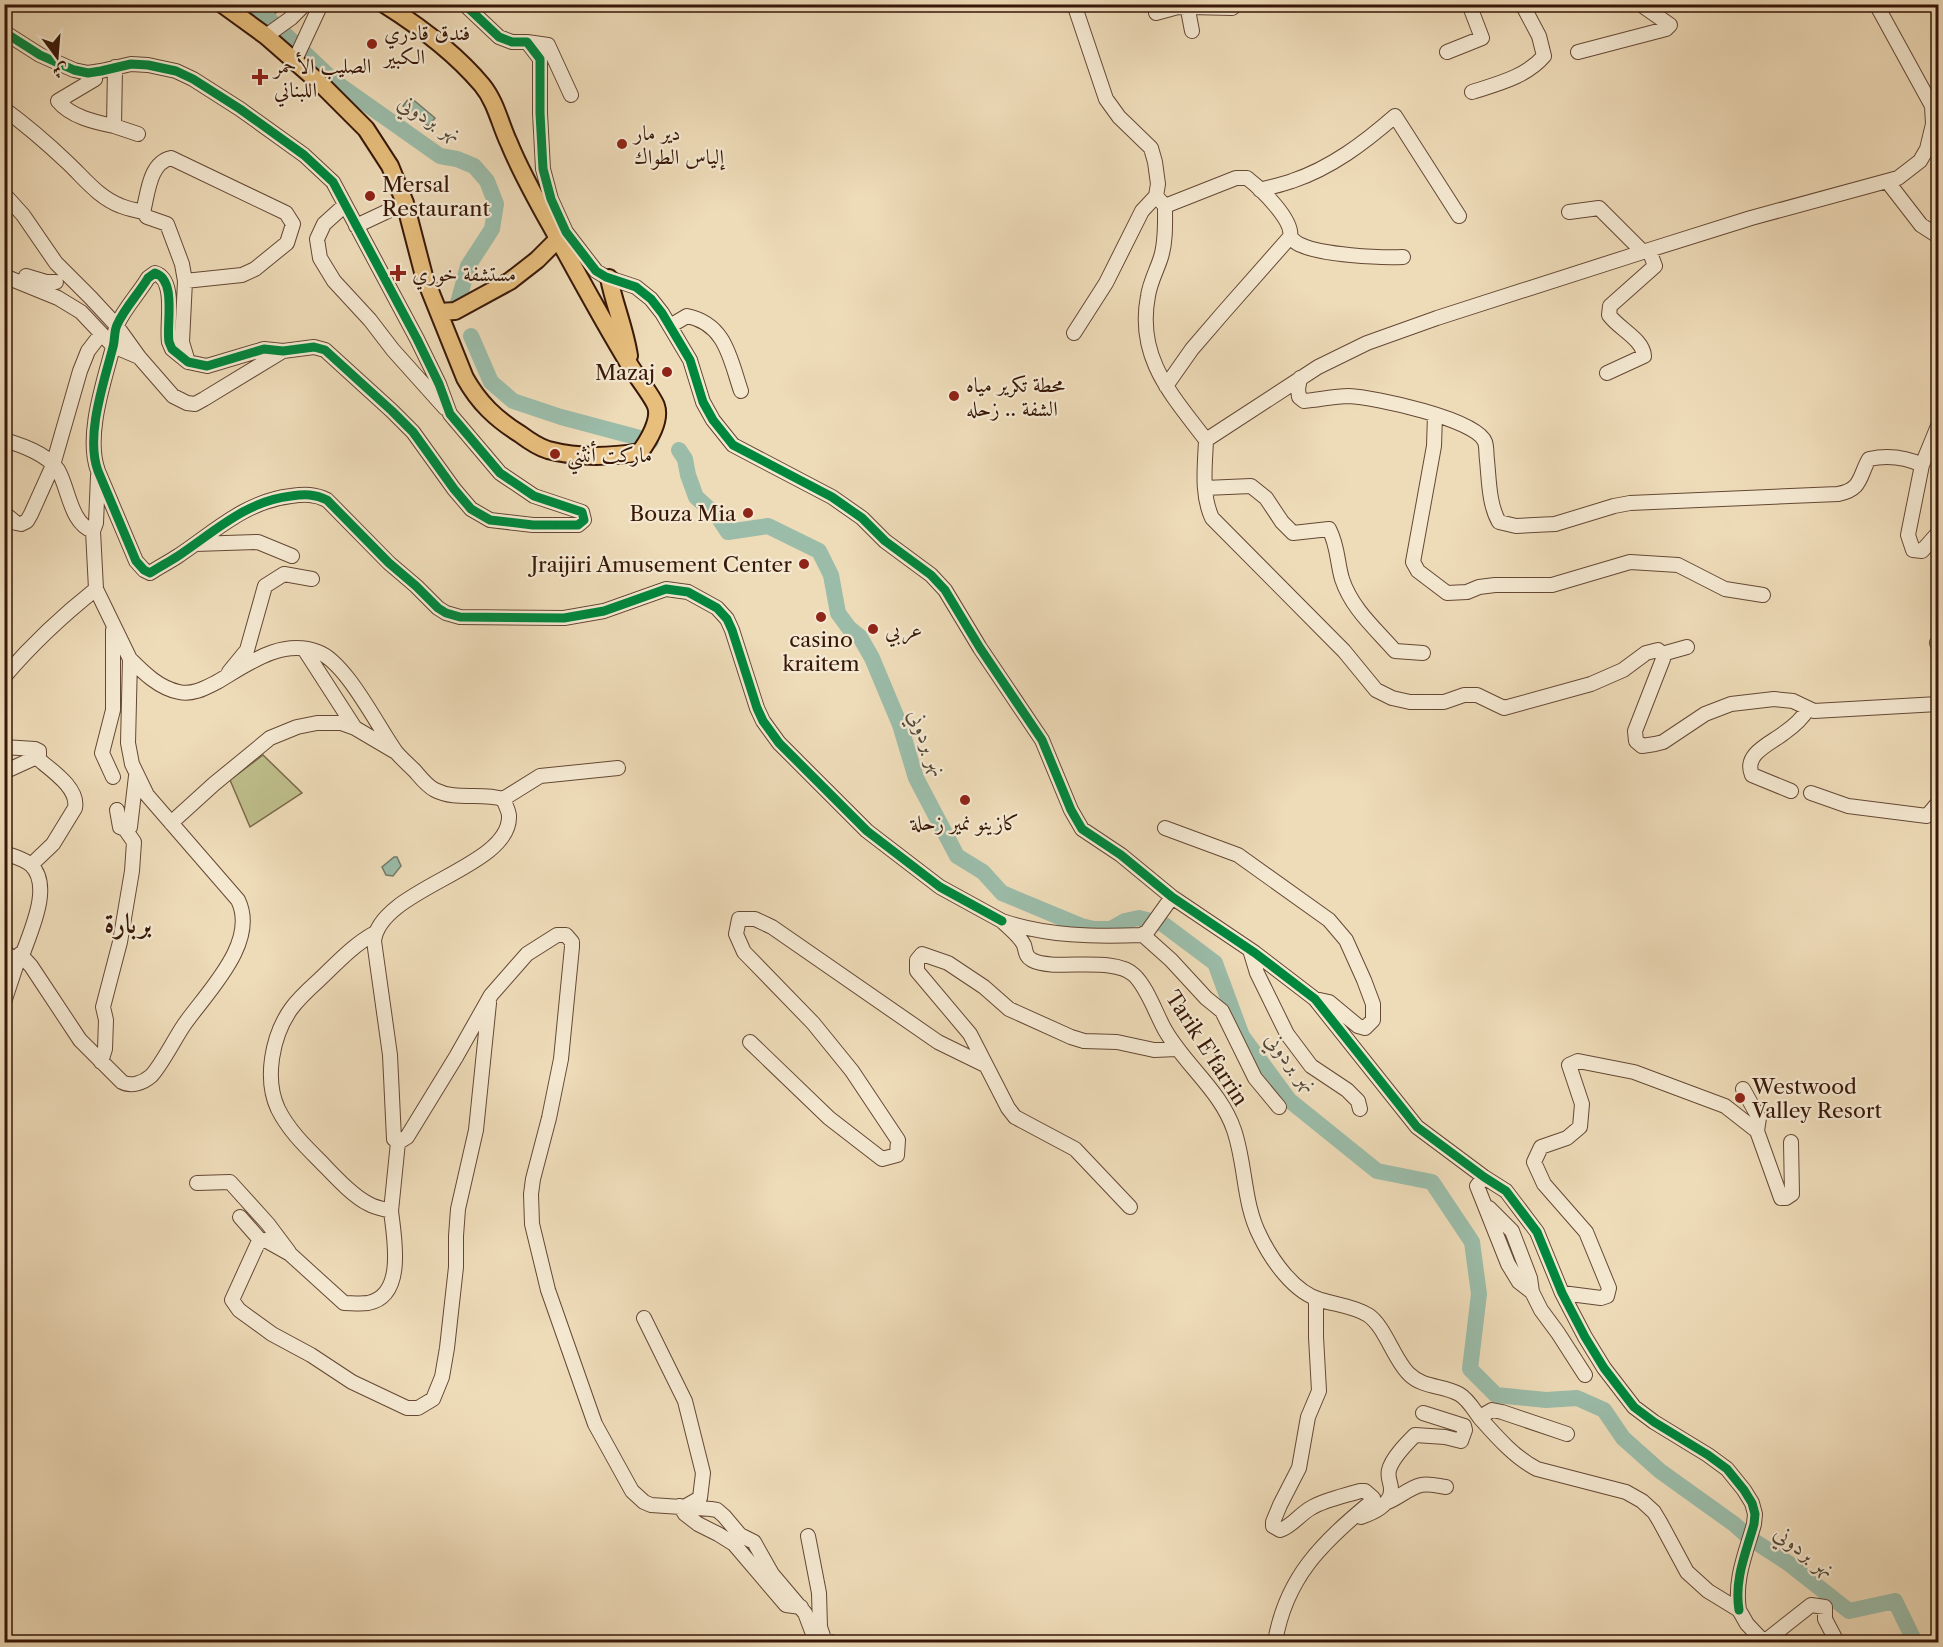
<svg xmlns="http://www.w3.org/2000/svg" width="1943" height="1647" viewBox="0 0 1943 1647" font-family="'Libre Caslon Text',Amiri,serif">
  <rect width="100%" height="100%" fill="#eedbb8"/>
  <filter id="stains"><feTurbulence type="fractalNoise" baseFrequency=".00333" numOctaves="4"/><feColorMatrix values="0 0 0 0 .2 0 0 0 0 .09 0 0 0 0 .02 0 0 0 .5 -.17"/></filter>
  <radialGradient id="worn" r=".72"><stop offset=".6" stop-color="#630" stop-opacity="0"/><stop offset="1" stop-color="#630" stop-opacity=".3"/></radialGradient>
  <!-- green -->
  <path fill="#bebe8b" stroke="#7a6a4a" stroke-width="1.5" d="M250,5h38l-22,14z
    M263,755l39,38 -52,34 -20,-47z"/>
  <!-- water -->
  <path fill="#9bbca9" stroke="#737a69" stroke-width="1.5" d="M410,97l25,21 -7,8 -25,-20z
    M394,857h3l4,9 -8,10 -7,-1 -4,-8z"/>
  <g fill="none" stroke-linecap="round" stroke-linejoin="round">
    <!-- river -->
    <path stroke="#9bbca9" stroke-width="16" d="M250,4l19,15 66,63 105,74 17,3 17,7 13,15 9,23 -4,25 -24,37 -10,37
      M471,336l20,46 22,19 48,16 90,24
      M679,450l6,9 3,16 8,22 22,20 10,15 40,-6 51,25 12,24 7,38 11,15 11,9 12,21 28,67 16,53 41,78 26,16 19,21 79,33 13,3h17l14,-8 14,-3 24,6 52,39 27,73 47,64 88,71 55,11 40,60 7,52 -9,75 26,26 50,5 31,-2 27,12 19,28 37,33 74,53 17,15 37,24 61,48 46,-10 20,41"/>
    <defs>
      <path id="minor" d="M464,4l35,33 13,5h15l13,17v54l3,56 8,30 15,33 30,39 10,6 30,10 15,12 11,14 28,47 13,42 10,18 20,25 99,52 30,21 23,23 46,34 14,15 35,58 62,92 29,70 11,19 39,26 51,42 83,56 60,46 102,128 67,50 22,14 31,41 25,61 23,44 19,31 30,39 20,15 54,33 19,14 17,21 8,13 3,11 -1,10c-8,29 -20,55 -15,86
        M1074,4l32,95 13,18 32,31 4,14 3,22 -2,12 -14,15 -36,72 -32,50
        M1156,13l22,-6 10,1
        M1192,31l-4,-21 2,-3 42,1 5,-4
        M4,32l36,23 34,15 14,3 13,-2 30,-7 17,1 28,6 17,8 47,30 64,46 29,27 84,157 22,45 11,30 50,59 34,23 48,16 2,8 -6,5h-45l-43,-5 -19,-11 -17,-20 -41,-57 -21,-21 -67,-61 -11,-3 -31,4 -19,-2 -57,17 -19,-4 -16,-13 -3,-7c-3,-18 8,-62 -14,-69l-7,5c-9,15 -24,31 -31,47 -3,6 -2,15 -4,22 -9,35 -28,89 -15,124l38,90 8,9 6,3c9,-6 19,-11 28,-17 36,-24 68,-55 113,-60 14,-2 24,-2 36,4l62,63 27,23 22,22 8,5 14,4 104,1 40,-7 62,-22 22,3 29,16 10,11 5,11 25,78 6,13 16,22 88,88 73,56 62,34
        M266,36l25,-18 14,-14
        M527,42l21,3 23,50
        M1447,52l35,-14 -13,-34
        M1578,52l88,-23 4,-4 -30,-21
        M294,62l27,-58
        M94,72l1,7 -37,22c13,16 37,21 56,25l1,-59
        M1472,92c25,-8 54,-15 72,-36l-5,-20 -17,-32
        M4,109c22,16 44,35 64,54 17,16 30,34 53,43 7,3 15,4 22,6
        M114,126l24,8
        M1887,181l34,44 17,11
        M1260,190c10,-3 21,-5 32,-9 39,-13 72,-38 103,-65l64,100
        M4,194l19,21 33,48 35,35 25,27 23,32 34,39 14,7 8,1 9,-5 79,-48
        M1156,196l9,10c0,17 1,35 -4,51 -4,13 -11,25 -13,39 -12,62 24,99 58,144 -1,26 -5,54 6,78l132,133 32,39 16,8 18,4h34l20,-7h13l27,13 87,-24 32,-14 23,-17 12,-3 4,4 1,5 -28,72 1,10 6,5 13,-2 8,-2 42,-28 26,-10 43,-5 19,2 21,10 124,-7
        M345,205l-21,19 -7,15 3,19 14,23 36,39 23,30 52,58
        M1165,206l71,-28h11c13,10 47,42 43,59l-67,76 -31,36 -26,37
        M1569,212l30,-4 44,44
        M356,226l49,-23
        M1290,237c3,3 7,7 11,8 21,10 78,13 102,12
        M4,276l54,22 23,14 32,34 26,11
        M26,276l20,6h10
        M185,281l57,-6 13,-6 32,-26 6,-19 -7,-11 -115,-55c-22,5 -23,36 -28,54l4,5 20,7 15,40 3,17 -3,61 6,20
        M670,326l17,-10c39,8 43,43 54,75
        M1607,373l37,-17c-1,-17 -25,-27 -35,-41l1,-9 45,-40 -6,-16
        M1300,378l-2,11 1,8 5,4c15,-1 29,-5 45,-5 24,1 128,23 136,46 2,6 1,12 2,18 2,20 2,45 12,62l17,4 39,-2 59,-18 16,-3 208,-9c24,-4 21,-18 31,-35 19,-4 36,-2 53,6
        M1435,415l-1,31 -21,116 5,9 29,22 20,-1 12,-5 16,-2h57l78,-23 48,3 47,24 38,6
        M1938,426l-16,39 -14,70 5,15 9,1 16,-18
        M4,440c18,5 44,15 54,30 11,19 12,53 35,61
        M1206,440l112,-73 49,-24 70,-25 212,-68 102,-32 147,-40 22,-17 7,-12 6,-25 -1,-18 -56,-102
        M1205,488l46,-2 15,12 16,24 11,11 36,-4c9,17 8,33 13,50 10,30 33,49 53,72l28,2
        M4,513l12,10 5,1 6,-3 4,-7 22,-49 27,-94 8,-20 13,-17
        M195,544l63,-2 34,14
        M1937,643h1
        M304,649l51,79
        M1662,654l25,-7
        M130,659c14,14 29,29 49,33 14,3 26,-4 38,-10 31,-18 64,-44 101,-30 28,10 60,75 78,100 6,7 13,13 19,19 6,7 12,15 20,19 21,11 46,2 68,9 2,5 6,12 6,17 2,52 -129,72 -135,125l16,114 4,84 5,3 8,-5 49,-80 35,-62 36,-41 30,-19h9l6,7v5l-11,112 -12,59 -16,61 -2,15 1,30 16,66 47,134 37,67 12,11 7,3 60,4 6,1 7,6 16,19 14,7 18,32 33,39 11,29
        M229,672l18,-22 18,-64 19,-12 28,5
        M4,677c28,-33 58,-61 92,-88
        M4,747l31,2 4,2v5l-35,16
        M113,777l-11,-24 11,-43v-80
        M1791,791l-39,-16c-9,-21 18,-31 32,-42 10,-7 18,-14 24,-24
        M1811,793l37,13 79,10 11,-13
        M503,799l37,-23 78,-8
        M117,810l3,17 5,2 5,-2 6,-51
        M171,823l43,-39 56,-46 27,-11 20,-4h24l14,5 39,23
        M1165,828l73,27 91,65 17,20 18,40 9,24v16l-8,8 -7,-2 -29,-24 -14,-3
        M4,853c9,3 20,6 27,12 22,21 -1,67 -9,91
        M31,865l22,-21 22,-36c4,-20 -24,-38 -38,-50
        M1172,897l-25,35 -6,3c-46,2 -95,1 -139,-14 7,7 18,15 22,24 2,6 1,11 8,15 22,12 81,-5 102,15 13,12 22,39 31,55 20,35 56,61 69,100 12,35 9,73 26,106 11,23 34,57 61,64 16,5 32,6 47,15 17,11 26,45 41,59 14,14 34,11 50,20 9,5 15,16 21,24 16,18 35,40 57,51l89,23 16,9 12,11 6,10 27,50 21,19 31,19 8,14 17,18
        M375,933c-22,12 -38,30 -56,47 -10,9 -20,18 -28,29 -19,27 -27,70 -13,100 10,20 25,35 40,50 14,14 34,37 51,45 7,4 15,5 22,7 3,26 15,85 -23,92 -8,1 -17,0 -24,0l-54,-49 -25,-14 -7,3 -26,57 7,10 33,24 39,21 41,27 55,26h11l15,-9 9,-22 5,-29 9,-81v-31l2,-27 18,-79 13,-127
        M1143,935l28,25 35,38 16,13 33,67 24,29
        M4,950l12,13
        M1250,950l7,23 30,61 24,32 36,24 11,11 2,8
        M4,1002l16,-48 11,12 49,74 42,42c9,5 21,1 29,-6 10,-10 24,-38 33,-51 22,-32 75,-82 54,-125l-91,-105 -15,-31 -4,-21 2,-84 -34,-70 -3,-58 3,-8 2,-47
        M750,1042l79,76 53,41 15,-4 1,-15 -46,-69 -39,-48 -69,-71 -8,-18 3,-15h16l17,8 166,115 47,23
        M101,1062l4,-13 1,-29 -3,-13 17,-65 12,-71 2,-29 -9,-13
        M1743,1089l16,29 -2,13
        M1484,1177l-7,9 31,78 11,18 13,10 9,18 17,23 27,42
        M197,1183l33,-1 38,42 21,28
        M1130,1207l-55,-58 -60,-32 -7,-9 -38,-74 -53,-63v-11l5,-6 26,9 36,24 25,22 62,28 13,4 33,1 37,8 23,-1
        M1489,1208l23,23 18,47 2,14
        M391,1211l7,-69
        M240,1217l21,24
        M1562,1293l39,5 6,-2 2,-8 -23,-56 -42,-48 -10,-22 7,-15 26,-9 13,-11 2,-23 -13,-39 9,-4 56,11 91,34 32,25 24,67h5l6,-4 -1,-52
        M644,1318l41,83 18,72 -3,25 -14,8
        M1480,1417l12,-7 10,2 65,22
        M1385,1503c13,-4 23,-15 36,-18 8,-2 17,1 25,2
        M680,1506l5,8 13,10 20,10 16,10 52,61 15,2
        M1361,1517c11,-4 31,-12 30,-28 0,-7 -4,-11 -2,-19 3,-12 17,-26 26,-35l30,2 16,4 4,-11 -1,-4 -41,-13
        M808,1536l11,57 1,34 4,12 7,3
        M1275,1642c11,-65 47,-99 96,-140l2,-4 -8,-7h-5c-16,5 -36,9 -49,17 -11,6 -20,19 -31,22l-7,-4v-4l7,-17 19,-37 9,-51 11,-26 -3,-54v-38
        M1764,1642l47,-37 14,2v12l12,23"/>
      <path id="major" d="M222,4l44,32 56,49 44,44 24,37 15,37 19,73 41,102c14,25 31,41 55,56 8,6 18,13 28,16 30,8 62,7 92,2 8,-11 21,-32 16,-46 -3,-9 -22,-33 -27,-42 -28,-46 -53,-93 -79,-140 -14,-25 -30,-54 -41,-81 -9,-19 -13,-41 -27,-58 -27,-32 -63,-59 -98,-81
        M609,278c5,26 16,51 20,78
        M439,312l16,-1 55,-30 27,-21 21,-21"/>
    </defs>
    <!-- minor casing -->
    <use href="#minor" stroke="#654834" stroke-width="16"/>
    <!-- major casing -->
    <use href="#major" stroke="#371708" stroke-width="20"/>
    <!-- minor -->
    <use href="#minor" stroke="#f4e8d1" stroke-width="14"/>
    <!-- major -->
    <use href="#major" stroke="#e7be7c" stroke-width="16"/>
    <defs>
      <path id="cycleway" d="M464,4l35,33 13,5h15l13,17v54l3,56 8,30 15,33 30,39 10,6 30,10 15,12 11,14 28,47 13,42 10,18 20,25 99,52 30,21 23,23 46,34 14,15 35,58 62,92 29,70 11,19 39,26 51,42 83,56 60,46 102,128 67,50 22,14 31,41 25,61 23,44 19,31 30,39 20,15 54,33 19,14 17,21 8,13 3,11 -1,10c-8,29 -20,55 -15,86
        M4,32l36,23 34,15 14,3 13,-2 30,-7 17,1 28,6 17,8 47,30 64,46 29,27 84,157 22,45 11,30 50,59 34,23 48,16 2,8 -6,5h-45l-43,-5 -19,-11 -17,-20 -41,-57 -21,-21 -67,-61 -11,-3 -31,4 -19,-2 -57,17 -19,-4 -16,-13 -3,-7c-3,-18 8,-62 -14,-69l-7,5c-9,15 -24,31 -31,47 -3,6 -2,15 -4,22 -9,35 -28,89 -15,124l38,90 8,9 6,3c9,-6 19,-11 28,-17 36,-24 68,-55 113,-60 14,-2 24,-2 36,4l62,63 27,23 22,22 8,5 14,4 104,1 40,-7 62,-22 22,3 29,16 10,11 5,11 25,78 6,13 16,22 88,88 73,56 62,34"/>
    </defs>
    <!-- cycleway casing -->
    <use href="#cycleway" stroke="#f4e8d1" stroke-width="13"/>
    <!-- cycleway -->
    <use href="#cycleway" stroke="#00873e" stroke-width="9"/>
  </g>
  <!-- markers -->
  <g fill="#8f2418" stroke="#f4e8d1" stroke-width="2">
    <circle cx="372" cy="44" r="6"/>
    <path d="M257 68h6v6h6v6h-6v6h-6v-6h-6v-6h6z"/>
    <circle cx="622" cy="144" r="6"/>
    <circle cx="370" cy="196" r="6"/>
    <path d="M395 264h6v6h6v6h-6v6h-6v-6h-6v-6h6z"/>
    <circle cx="667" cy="372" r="6"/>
    <circle cx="954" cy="396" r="6"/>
    <circle cx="555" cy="454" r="6"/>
    <circle cx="748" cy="513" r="6"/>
    <circle cx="804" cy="564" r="6"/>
    <circle cx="821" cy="617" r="6"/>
    <circle cx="873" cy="629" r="6"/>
    <circle cx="965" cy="800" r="6"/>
    <circle cx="1740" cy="1098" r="6"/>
  </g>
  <g text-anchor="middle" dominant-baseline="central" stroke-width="4.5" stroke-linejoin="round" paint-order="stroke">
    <!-- poi labels -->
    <g font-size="21" fill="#371708" stroke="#f4e8d1" text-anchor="start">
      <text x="384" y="32">فندق قادري<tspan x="384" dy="24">الكبير</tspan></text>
      <text x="274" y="65">الصليب الأحمر<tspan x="274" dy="24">اللبناني</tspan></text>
      <text x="634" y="132">دير مار<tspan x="634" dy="24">إلياس الطواك</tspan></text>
      <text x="382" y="184">Mersal<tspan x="382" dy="24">Restaurant</tspan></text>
      <text x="412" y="273">مستشفة خوري</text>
      <text x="655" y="372" text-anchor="end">Mazaj</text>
      <text x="966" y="384">محطة تكرير مياه<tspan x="966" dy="24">الشفة .. زحله</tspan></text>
      <text x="567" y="454">ماركت أنثني</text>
      <text x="736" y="513" text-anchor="end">Bouza Mia</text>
      <text x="792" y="564" text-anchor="end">Jraijiri Amusement Center</text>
      <text x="885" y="629">عربي</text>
      <text x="821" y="639" text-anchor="middle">casino<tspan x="821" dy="24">kraitem</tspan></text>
      <text x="965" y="822" text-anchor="middle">كازينو نمير زحلة</text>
      <text x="1752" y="1086">Westwood<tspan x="1752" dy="24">Valley Resort</tspan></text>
    </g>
    <!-- street labels -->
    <g font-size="21" fill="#371708" stroke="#f4e8d1">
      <text transform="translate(1207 1048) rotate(57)">Tarik E'farrin</text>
    </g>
    <!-- water labels -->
    <g font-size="22" font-style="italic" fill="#554938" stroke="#f4e8d1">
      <text transform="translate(430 118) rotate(31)">نهر بردوني</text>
      <text transform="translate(928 743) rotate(68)">نهر بردوني</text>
      <text transform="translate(1292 1062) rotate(51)">نهر بردوني</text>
      <text transform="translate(1805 1551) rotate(37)">نهر بردوني</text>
    </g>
    <!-- district labels -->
    <g font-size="27" font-weight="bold" fill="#371708" stroke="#f4e8d1">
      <text x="128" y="923">بربارة</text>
    </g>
  </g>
  <!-- margin -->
  <rect width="1943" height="1647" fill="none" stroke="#eedbb8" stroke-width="24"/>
  <rect x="6" y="6" width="1931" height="1635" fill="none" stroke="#371708" stroke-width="3"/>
  <rect x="12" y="12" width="1919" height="1623" fill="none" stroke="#371708" stroke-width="1.5"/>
  <!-- north arrow -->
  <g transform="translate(57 57) rotate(164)" stroke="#f4e8d1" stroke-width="4.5" paint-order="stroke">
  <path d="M0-4.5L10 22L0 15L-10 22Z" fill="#371708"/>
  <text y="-9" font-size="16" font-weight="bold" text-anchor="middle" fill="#371708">ش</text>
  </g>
  <rect width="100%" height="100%" filter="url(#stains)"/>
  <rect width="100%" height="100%" fill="url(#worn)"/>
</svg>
